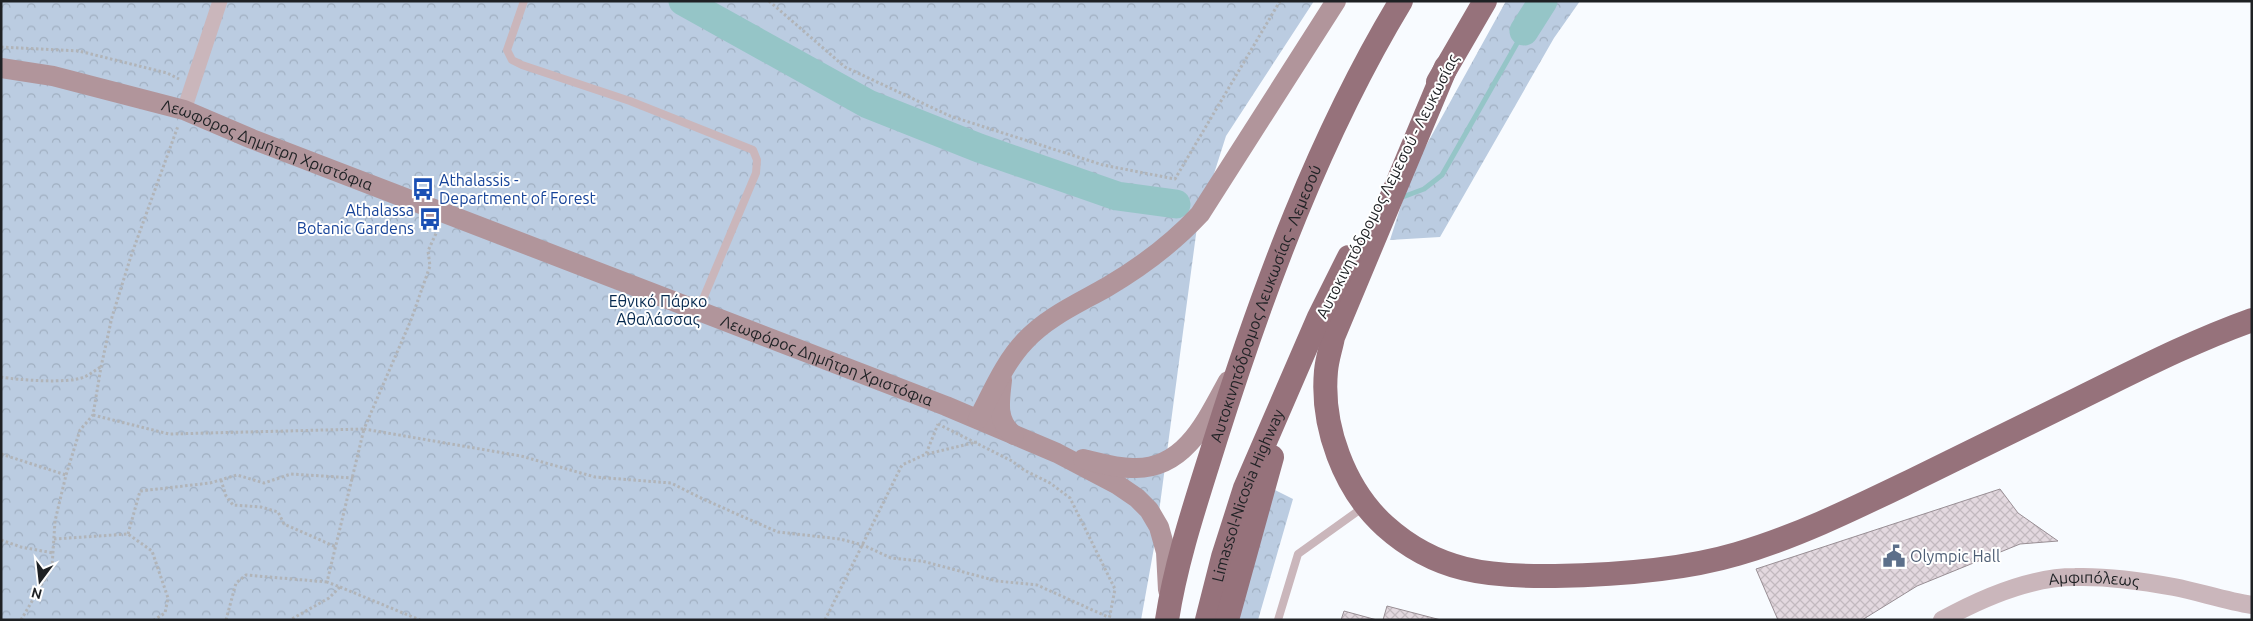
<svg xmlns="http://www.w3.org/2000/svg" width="2253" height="621" viewBox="0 0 2253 621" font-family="Ubuntu,sans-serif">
  <defs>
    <pattern id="forest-crowns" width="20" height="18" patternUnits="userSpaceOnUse" patternTransform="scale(1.25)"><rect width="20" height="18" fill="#bbcce1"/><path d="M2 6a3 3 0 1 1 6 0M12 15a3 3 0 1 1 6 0" fill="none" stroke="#a0afc1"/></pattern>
    <pattern id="building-cross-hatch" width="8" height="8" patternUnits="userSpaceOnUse" patternTransform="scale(1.25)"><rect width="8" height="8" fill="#e3d8df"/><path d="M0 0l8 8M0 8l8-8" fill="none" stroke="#c2b9bf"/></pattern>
  </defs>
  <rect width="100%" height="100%" fill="#f8fbff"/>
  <!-- forest -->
  <path fill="url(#forest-crowns)" d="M1,1h1313l-88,135 -29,91 -42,315 -14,78h-1140z
    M1506,1h74l-26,37 -114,199 -50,3 22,-69z
    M1273,489l20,10 -35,121h-25z"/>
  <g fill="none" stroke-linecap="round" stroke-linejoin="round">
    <!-- stream -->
    <path stroke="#95c5c7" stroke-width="5" d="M1400,198l24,-9 18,-14 82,-144"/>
    <!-- river -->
    <path stroke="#95c5c7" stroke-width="29" d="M683,1l185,103 111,44 138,48 59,8
      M1524,31l19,-30"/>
  </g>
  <!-- building -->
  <path fill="url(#building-cross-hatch)" stroke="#988e94" d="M2000,489l18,24 40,28 -38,3 -103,42 -55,34h-84l-22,-51z
    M1387,606l54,14h-58z
    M1344,611l33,9h-36z"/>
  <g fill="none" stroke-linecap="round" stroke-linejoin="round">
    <!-- path -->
    <path stroke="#b1b4b8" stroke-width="3" stroke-dasharray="2.5 2.5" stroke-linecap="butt" d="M769,1l76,66 105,49 153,49 72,14 105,-178
      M1,47l78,4 88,22 12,6
      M438,229l-10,22 2,15 -19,54 -47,109 157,27 74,21 76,6 34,17 73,32 62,7 23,6 28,13 31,3 75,20 40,4 71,32
      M1,377c17,3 68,7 83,0 6,-2 11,-7 17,-10
      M93,415l76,19 195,-5 -37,153 13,5 -11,11 -39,22
      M938,424l74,37 12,9 26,13 20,15 45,91 -6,31
      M1,454l65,21
      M927,454l50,-12
      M221,480l5,16 7,9 28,2 17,5 6,12 52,23
      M128,534l12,-43 70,-8 27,-8 27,8 27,-9 62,4
      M54,539l74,-5 24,17 16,47 -3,15 -11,7
      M1,540l20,7 32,6
      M340,587l80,33
      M21,620l31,-53 3,-46 11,-46 14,-45 13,-15 8,-48 11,-50 19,-61 47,-130
      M226,620l10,-37 10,-8 81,7
      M825,620l77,-155 24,-11 12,-30"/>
    <!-- service -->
    <path stroke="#cab6bb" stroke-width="8" d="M524,1l-17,49 5,10 10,5 108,36 123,49 4,10 -1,13 -58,138
      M1278,620l20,-66 67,-48"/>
    <!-- minor -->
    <path stroke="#cab6bb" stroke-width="15" d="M184,110l36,-109"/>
    <!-- tertiary -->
    <path stroke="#cab6bb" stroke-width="18" id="s1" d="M1942,620c38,-21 89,-43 133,-43 33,-1 67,4 99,10 26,5 51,14 78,18"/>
    <!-- secondary -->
    <g stroke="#b1959b" stroke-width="20">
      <path id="s2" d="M1,68l52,8 131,34 68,29 694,267 111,47 61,32 19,13 12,12 10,17 7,25 2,38"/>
      <path d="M1002,380c-2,20 -7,41 12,55"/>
      <path d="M978,419c14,-26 26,-56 47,-78 22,-24 54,-38 82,-54 34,-20 66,-44 93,-73l136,-213"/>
      <path d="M1083,459c17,4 35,10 53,9 50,0 71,-49 92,-87"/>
    </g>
    <!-- trunk -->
    <g stroke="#96727b" stroke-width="24">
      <path d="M1446,67l-113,270c-2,11 -6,22 -7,34 -5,55 18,118 59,155 51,46 104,51 170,50 57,-1 128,-6 182,-22 59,-17 118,-46 174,-73 56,-28 113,-55 169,-83 57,-28 113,-57 172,-78"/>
      <path d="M1438,82l47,-81"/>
      <path id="s3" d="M1167,620c9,-60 31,-124 49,-182 47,-149 104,-303 185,-437"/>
      <path id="s4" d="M1207,620l16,-63 22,-69 74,-171 30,-60"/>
      <path d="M1227,620l45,-163"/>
    </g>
  </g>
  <!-- icons -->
  <defs>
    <symbol id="bus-bare" viewBox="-9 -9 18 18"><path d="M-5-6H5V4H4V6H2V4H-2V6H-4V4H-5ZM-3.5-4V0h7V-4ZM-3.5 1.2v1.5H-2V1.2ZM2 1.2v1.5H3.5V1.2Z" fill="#1a4fb4" stroke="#fff" stroke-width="2.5" paint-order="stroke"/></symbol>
    <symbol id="civic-bare" viewBox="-9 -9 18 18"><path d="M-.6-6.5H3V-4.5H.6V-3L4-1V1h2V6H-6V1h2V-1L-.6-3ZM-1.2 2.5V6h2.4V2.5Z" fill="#5c6f8a" stroke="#fff" stroke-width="2.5" paint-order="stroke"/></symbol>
  </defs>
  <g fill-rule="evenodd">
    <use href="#bus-bare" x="407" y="173" width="32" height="32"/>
    <use href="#bus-bare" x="414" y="203" width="32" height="32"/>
    <use href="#civic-bare" x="1878" y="540" width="32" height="32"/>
  </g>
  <g text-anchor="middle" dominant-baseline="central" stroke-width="4" stroke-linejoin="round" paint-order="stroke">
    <!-- street labels -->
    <g font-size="16" fill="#1e2124" stroke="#fff">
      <text stroke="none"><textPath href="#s2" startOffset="278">Λεωφόρος Δημήτρη Χριστόφια</textPath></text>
      <text transform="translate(1387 186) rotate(-63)">Αυτοκινητόδρομος Λεμεσού - Λευκωσίας</text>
      <text stroke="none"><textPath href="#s3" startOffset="332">Αυτοκινητόδρομος Λευκωσίας - Λεμεσού</textPath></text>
      <text stroke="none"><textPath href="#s2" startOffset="878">Λεωφόρος Δημήτρη Χριστόφια</textPath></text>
      <text stroke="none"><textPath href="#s4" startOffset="131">Limassol-Nicosia Highway</textPath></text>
      <text stroke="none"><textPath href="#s1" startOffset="160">Αμφιπόλεως</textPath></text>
    </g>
    <!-- transit labels -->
    <g font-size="16" fill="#164399" stroke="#fff" text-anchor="start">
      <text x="439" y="180">Athalassis -<tspan x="439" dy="18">Department of Forest</tspan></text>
      <text x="414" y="210" text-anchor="end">Athalassa<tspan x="414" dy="18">Botanic Gardens</tspan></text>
    </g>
    <!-- park labels -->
    <g font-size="16" fill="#05294f" stroke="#fff">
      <text x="658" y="301">Εθνικό Πάρκο<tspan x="658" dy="18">Αθαλάσσας</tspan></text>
    </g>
    <!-- service labels -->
    <g font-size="16" fill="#4e5e75" stroke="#fff" text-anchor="start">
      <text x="1910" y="556">Olympic Hall</text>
    </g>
  </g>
  <!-- border -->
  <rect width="2253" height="621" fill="none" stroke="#1e2124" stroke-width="5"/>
  <!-- north arrow -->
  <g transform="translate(40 581) rotate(195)" stroke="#ffffff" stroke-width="4" paint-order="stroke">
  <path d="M0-4L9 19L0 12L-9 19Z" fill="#1e2124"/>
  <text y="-8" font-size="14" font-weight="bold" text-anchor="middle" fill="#1e2124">N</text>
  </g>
</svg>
